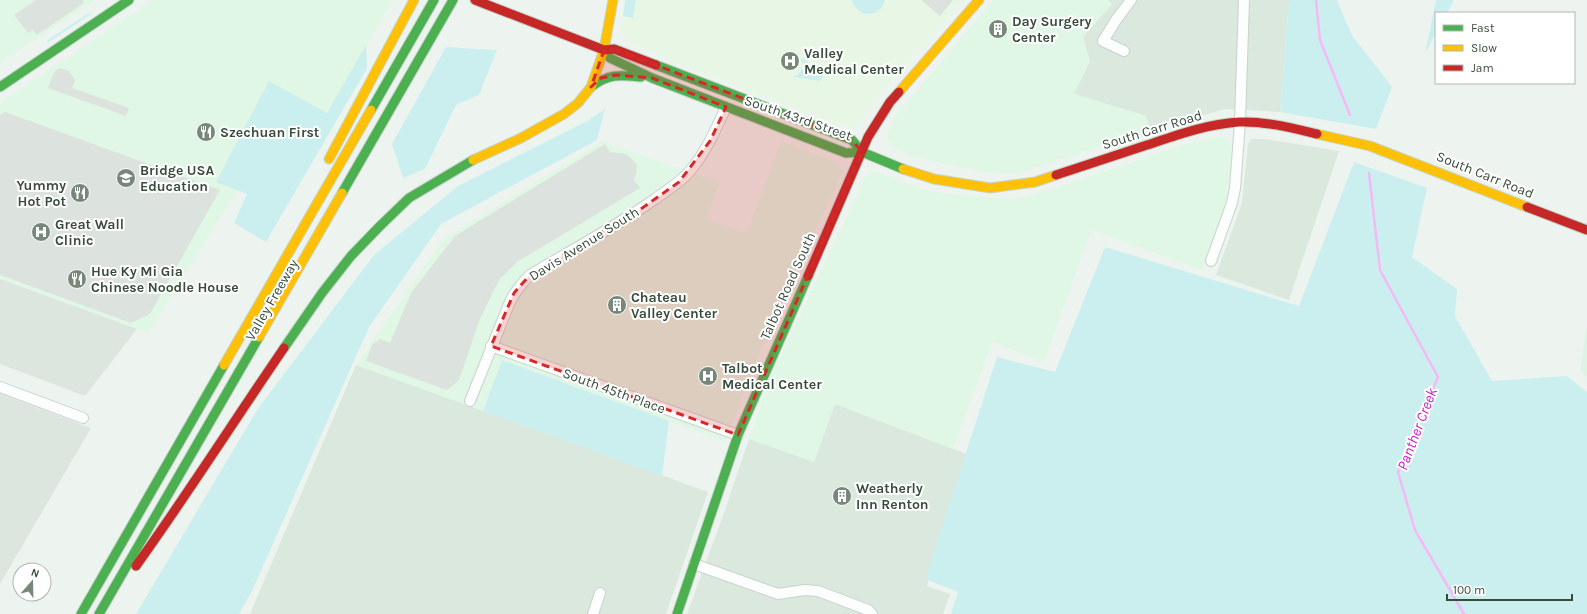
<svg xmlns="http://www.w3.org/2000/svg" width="1587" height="614" viewBox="0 0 1587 614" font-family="Karla,sans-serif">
  <rect width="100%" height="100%" fill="#edf4ef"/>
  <!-- residential -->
  <path fill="#dae8de" d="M1107,0h182l-9,112 -55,-3 -75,21 -4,-14 -72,-22 16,-33 -7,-24 29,-33z
    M1251,139h14l74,12 -50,149 -73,-25 26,-72 6,-59z
    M356,365l352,127 -42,122h-416z
    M835,404l134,51 -42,131 23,8 -7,20h-256l37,-101 25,-74 65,23z"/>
  <!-- commercial -->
  <path fill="#dff7e4" d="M0,0h95l-95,63z
    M153,0h240l-66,113 -58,-32 -52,101 21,7 -90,144 -148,-54v-176z
    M993,0h114l5,4 -29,33 7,24 -16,33 72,22 4,14 -134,44 -28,-1 -78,-17 -14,-7 -8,-8v-8l5,-13z
    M1219,137l7,1 6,7 -4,45 -3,16 -23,64 -111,-40 -47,132 -52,-20 -39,107 -118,-45 -21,58 -65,-23 20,-58 97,-205 6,-3h7l42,16 20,4 74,6 33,-8 131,-45z
    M602,141l117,42 -13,36 41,14 34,-92 54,21 5,4 2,4v3l-76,164 -15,36 -25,69 -224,-82 -19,51 -127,-46 88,-126z"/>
  <!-- industrial -->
  <path fill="#dde6de" d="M0,279l137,50 -52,67 -85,-32z
    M0,394l91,34 -91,156z"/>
  <!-- education -->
  <path fill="#dff2e5" d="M1587,326v51l-7,-6z"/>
  <!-- medical -->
  <path fill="#e8f6e5" d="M628,0h336l-65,72 -21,26 -20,28 -7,3 -169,-64 -51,-22 -6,-5 -4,-8z"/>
  <!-- green -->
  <path fill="#cbefef" d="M625,0h11l-3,18 -10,-2z
    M852,0h33c-4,18 -28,19 -33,0z
    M1289,0h48l14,34 41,53 -16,42 -96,-17z
    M1436,0h18l-7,13h-11v20l-11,21z
    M94,12l-45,30 -3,-1 40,-26z
    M366,45l1,23 -101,174 -32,-19 13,-29 -31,-12 53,-101 58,32z
    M446,47l51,3 -18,45 -23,10 -31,64 -22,9 -11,-34z
    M803,58l20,18 -3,5 -27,-4 2,-2 2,1 7,-9 -3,-7z
    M605,109l-8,31 -156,84 -72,103 -117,264 -13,23h-103l121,-204 117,-155 84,-69 131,-66z
    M1354,162l73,26 -15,69 45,32 -2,27 37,65 75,-5 20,16v222h-636l7,-22 -33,-13 72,-222 58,15 50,-125 194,59z
    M502,360l167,61 -7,55 -179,-65z"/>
  <!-- parking -->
  <path fill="#dce3de" d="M36,0h46l2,3 -47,32 -4,-5 -5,3 -14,-18z
    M921,0h32l-13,16z
    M60,68l9,3 6,9 -3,8 57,20 -3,8 -78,-28 6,-16z
    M5,112l215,78 -70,124 -19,9 -131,-48v-160z
    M605,144l5,8 16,2 10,9 1,7 -3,10 6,8 -123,74 -18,18 -19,39 -21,61 -12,10 -81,-29 6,-16 8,-6 10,4 21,-50 44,-57z"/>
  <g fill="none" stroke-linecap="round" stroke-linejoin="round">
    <!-- stream -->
    <path stroke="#f5baf5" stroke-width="2.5" d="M1316,0l4,40 30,75
      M1369,173l11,97 58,107 -40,95 17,58 49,84"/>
    <defs>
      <path id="street" d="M1124,51l-21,-10 13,-21 15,-20
        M1211,261l21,-58 3,-15 5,-66 4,-122
        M491,346l247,89
        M0,387l83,31
        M470,401l39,-97c5,-12 12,-20 21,-29 42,-25 85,-48 125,-76 12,-9 26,-17 35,-28 16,-19 26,-42 36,-64
        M694,564l84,30 27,-4 13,1 50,19 4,4
        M593,614l7,-21"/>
      <path id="fast" d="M604,50l6,8 42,20 194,75 16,-1 41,17
        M656,65l196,75 10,12
        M0,87l129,-87
        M591,87c18,-14 29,-12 50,-10
        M371,110l63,-110
        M342,193l111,-193
        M284,348l38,-55 29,-37 29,-30 29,-28 64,-38
        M81,614l143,-249
        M99,614l160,-277
        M677,614l61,-179 70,-159"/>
      <path id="slow" d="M899,92l80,-92
        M1317,134l53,12 157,61
        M329,159l85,-159
        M473,160l48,-22 43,-24 14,-11 13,-16 13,-37 9,-50
        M903,169l31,10 56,9 45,-6 21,-7
        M259,337l83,-144
        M224,365l147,-255"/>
      <path id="jam" d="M475,0l129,50 10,-1 42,16
        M1056,175c30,-10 60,-20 91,-30 30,-10 60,-21 92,-23 26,-1 53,6 78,12
        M1527,207l60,23
        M808,276l60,-139 22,-35 9,-10
        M136,566c51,-71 98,-145 148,-218"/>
    </defs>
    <!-- street casing -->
    <use href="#street" stroke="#cad2cc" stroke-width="12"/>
    <!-- fast casing -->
    <use href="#fast" stroke="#c5d5ca" stroke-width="11"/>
    <!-- slow casing -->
    <use href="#slow" stroke="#c5d5ca" stroke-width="11"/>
    <!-- jam casing -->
    <use href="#jam" stroke="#c5d5ca" stroke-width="11"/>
    <!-- street -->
    <use href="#street" stroke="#fcfdfd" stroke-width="10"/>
    <!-- fast -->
    <use href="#fast" stroke="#4caf50" stroke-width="9"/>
    <!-- slow -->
    <use href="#slow" stroke="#ffc107" stroke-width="9"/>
    <!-- jam -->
    <use href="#jam" stroke="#c62828" stroke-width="9"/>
  </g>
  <!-- marked area -->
  <path fill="#d62828" fill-opacity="0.2" stroke="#d62828" stroke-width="3" stroke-dasharray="8 5" stroke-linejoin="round" d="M614,49l238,91 10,12 -124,283 -247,-89 23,-53 16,-18 108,-64 41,-29 31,-41 16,-34 -74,-29 -36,-3 -15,3 -10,9 13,-37z"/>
  <!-- icons -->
  <defs>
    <symbol id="building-disc" viewBox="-11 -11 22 22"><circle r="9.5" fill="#77877a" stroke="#fff"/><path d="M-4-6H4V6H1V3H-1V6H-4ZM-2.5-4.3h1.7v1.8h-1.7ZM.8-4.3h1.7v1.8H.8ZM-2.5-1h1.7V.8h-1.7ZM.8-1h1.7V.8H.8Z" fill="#fff"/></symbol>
    <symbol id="hospital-disc" viewBox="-11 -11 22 22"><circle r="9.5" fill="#77877a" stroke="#fff"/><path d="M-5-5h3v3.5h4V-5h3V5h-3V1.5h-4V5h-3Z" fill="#fff"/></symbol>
    <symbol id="restaurant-disc" viewBox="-11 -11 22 22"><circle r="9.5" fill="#77877a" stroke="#fff"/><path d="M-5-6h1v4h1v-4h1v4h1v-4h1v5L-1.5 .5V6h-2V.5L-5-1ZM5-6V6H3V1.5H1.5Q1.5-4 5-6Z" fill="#fff"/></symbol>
    <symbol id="school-disc" viewBox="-11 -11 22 22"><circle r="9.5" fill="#77877a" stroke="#fff"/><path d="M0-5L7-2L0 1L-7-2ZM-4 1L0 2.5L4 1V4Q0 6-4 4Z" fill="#fff"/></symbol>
  </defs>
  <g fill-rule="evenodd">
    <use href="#building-disc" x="987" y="18" width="22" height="22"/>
    <use href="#hospital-disc" x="779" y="50" width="22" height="22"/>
    <use href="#restaurant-disc" x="195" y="121" width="22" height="22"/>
    <use href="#school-disc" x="115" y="167" width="22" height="22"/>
    <use href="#restaurant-disc" x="69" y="182" width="22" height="22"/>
    <use href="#hospital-disc" x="30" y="221" width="22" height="22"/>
    <use href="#restaurant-disc" x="66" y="268" width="22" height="22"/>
    <use href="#building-disc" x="606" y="294" width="22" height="22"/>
    <use href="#hospital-disc" x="697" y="365" width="22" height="22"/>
    <use href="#building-disc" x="831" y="485" width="22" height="22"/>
  </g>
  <g text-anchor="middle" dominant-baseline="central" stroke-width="4" stroke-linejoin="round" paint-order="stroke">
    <!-- poi labels -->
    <g font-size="14" font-weight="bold" fill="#374c3b" stroke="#fff" text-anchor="start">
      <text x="1012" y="21">Day Surgery<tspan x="1012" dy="16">Center</tspan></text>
      <text x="804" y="53">Valley<tspan x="804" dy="16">Medical Center</tspan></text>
      <text x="220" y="132">Szechuan First</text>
      <text x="140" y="170">Bridge USA<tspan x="140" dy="16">Education</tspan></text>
      <text x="66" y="185" text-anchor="end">Yummy<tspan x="66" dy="16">Hot Pot</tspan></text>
      <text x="55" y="224">Great Wall<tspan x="55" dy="16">Clinic</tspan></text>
      <text x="91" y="271">Hue Ky Mi Gia<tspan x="91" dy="16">Chinese Noodle House</tspan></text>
      <text x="631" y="297">Chateau<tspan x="631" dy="16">Valley Center</tspan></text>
      <text x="722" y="368">Talbot<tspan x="722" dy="16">Medical Center</tspan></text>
      <text x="856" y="488">Weatherly<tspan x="856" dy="16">Inn Renton</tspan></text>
    </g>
    <!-- street labels -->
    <g font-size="14" fill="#374c3b" stroke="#fff">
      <text transform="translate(798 118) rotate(19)">South 43rd Street</text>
      <text transform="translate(1152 130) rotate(-17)">South Carr Road</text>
      <text transform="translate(1485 175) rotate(22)">South Carr Road</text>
      <text transform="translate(584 244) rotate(-32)">Davis Avenue South</text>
      <text transform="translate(788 286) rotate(-66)">Talbot Road South</text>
      <text transform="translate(272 300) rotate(-60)">Valley Freeway</text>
      <text transform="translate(614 391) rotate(20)">South 45th Place</text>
    </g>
    <!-- water labels -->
    <g font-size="15" font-style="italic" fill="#c622c2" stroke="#fff">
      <text transform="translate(1417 429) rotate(-69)">Panther Creek</text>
    </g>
  </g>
  <!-- legend -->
  <rect x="1435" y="12" width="140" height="72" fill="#ffffff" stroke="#afb7b1"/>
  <rect x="1443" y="25" width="20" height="6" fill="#4caf50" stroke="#afb7b1"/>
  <text x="1471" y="32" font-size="12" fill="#374c3b">Fast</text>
  <rect x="1443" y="45" width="20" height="6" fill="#ffc107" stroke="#afb7b1"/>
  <text x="1471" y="52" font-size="12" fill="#374c3b">Slow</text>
  <rect x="1443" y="65" width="20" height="6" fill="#c62828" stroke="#afb7b1"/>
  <text x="1471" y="72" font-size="12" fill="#374c3b">Jam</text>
  <!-- north arrow -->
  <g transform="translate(32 582) rotate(20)"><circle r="19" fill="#ffffff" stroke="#afb7b1"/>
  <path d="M0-3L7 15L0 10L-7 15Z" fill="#77877a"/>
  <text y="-6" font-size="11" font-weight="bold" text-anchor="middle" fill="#374c3b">N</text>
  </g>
  <!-- scale -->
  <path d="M1447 594v6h125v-6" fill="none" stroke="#374c3b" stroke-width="2"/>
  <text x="1453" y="594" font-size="12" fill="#374c3b" stroke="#ffffff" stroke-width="3" paint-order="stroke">100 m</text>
</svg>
